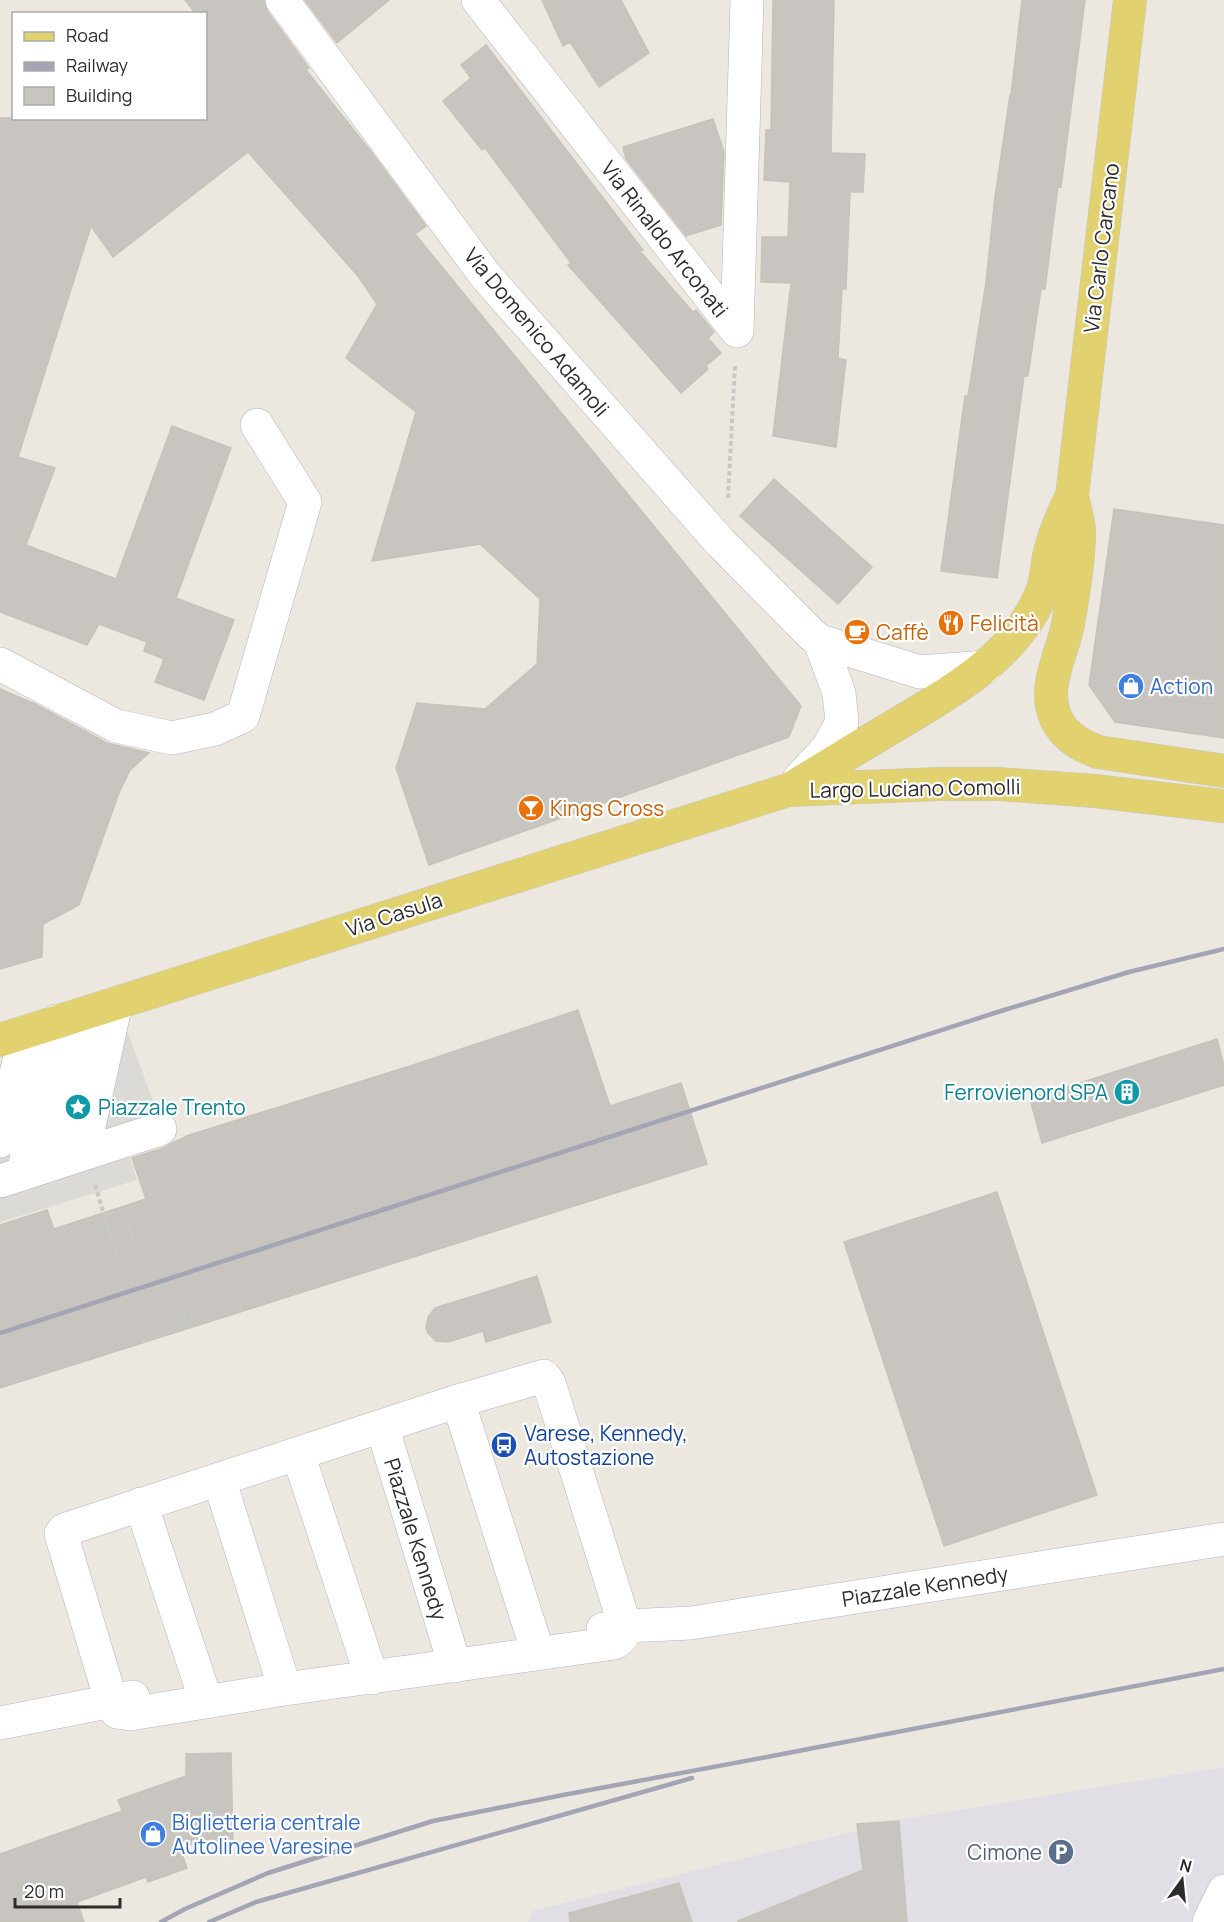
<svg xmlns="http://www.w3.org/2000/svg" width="1224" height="1922" viewBox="0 0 1224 1922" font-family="Manrope,sans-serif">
  <rect width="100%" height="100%" fill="#ece8e0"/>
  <!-- industrial -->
  <path fill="#e1dfe5" d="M1224,1767v155h-696l4,-11 376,-93z"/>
  <!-- plaza -->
  <path fill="#dcdad6" d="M128,1033l40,108 -39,14 8,25 -137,42v-149z"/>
  <!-- building -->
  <path fill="#c8c4bf" stroke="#c7c3b9" stroke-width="1.5" d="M185,0h79l3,11 42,57 -3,2 66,83 54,73 -11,8 386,472 -12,31 -360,128 -33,-97 21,-65 68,6 52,-45 3,-65 -60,-55 -108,17 44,-149 -70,-54 31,-54 -19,-28 -110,-124 -135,105 -22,-31 -73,231 37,11 -29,77 90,34 56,-153 59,22 -55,150 58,22 -30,80 -49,-18 9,-23 -20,-8 3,-9 -48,-18 -12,21 -87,-33v-494h206v-104h-10z
    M305,0h84l-52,43z
    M542,0h79l28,53 -50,34 -29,-45 -7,4z
    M773,0h61l-3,153 34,1 -2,38h-13l-4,97h-4l-4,69 8,2 -10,87 -63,-11 18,-153 -30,-1 1,-45h26l2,-55 -26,-2 2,-50h5z
    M1022,0h63l-24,187 -3,-1 -13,103h-4l-13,87h-4l-27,202 -56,-7 24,-175h3l18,-114 9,-85 15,-102h1z
    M486,45l157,205 -3,1 44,51 9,10 3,-2 18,22 -6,6 13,15 -15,13 2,3 -27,24 -113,-128 3,-2 -86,-115 -3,2 -39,-49 28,-23 -10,-13z
    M713,119l11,33 -3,73 -35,11 -60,-77 -3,-12z
    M774,479l98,88 -34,37 -98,-88z
    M1114,509l110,16v213l-109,-16 -26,-37z
    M0,689l35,15 72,39 42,10 -19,17 -11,23 -40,112 -36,19 -1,33 -42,12z
    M578,1010l32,96 71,-23 26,81 -707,224v-163l47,-15 7,19 92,-30 -14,-41 34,-11 8,-5 12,-5v-1l224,-70z
    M1217,1039l7,27v19l-182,58 -12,-44z
    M997,1192l100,303 -153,51 -100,-304z
    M537,1276l14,46 -65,20 -3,-11 -35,11 -12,-1 -8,-8 -2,-5 2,-11 7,-9z
    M231,1753l2,91 -54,1 8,23 -39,14 -2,-5 -69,25 7,20h-84v-68l122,-43 -4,-11 68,-24v-22z
    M899,1821l8,101h-169v-1l125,-51 -6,-46z
    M679,1883l13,39h-122l-1,-9z"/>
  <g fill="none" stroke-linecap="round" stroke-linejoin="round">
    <defs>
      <path id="minor" d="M282,0l203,275 235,267 91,92 9,7 100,31 66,-5
        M478,0l259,331
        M737,331l10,-331
        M0,664l116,62 56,12 43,-9 28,-13 62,-214 -48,-77
        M799,779l29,-31 14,-26 -3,-29 -19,-52
        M0,1141l26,-109
        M83,1154l33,-151
        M55,1163l32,-150
        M23,1174l33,-153
        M0,1181l160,-52
        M544,1376l5,7 76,243c-1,8 -3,13 -11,17l-329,46 -155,25 -13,-2 -4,-5 -52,-173 3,-4 394,-129z
        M458,1401l80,252
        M382,1426l73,240
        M298,1454l74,224
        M219,1479l66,210
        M141,1504l65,197
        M603,1629l22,-3 66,-3 533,-84
        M0,1723l133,-26
        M1209,1922l15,-31"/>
      <path id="major" d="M1072,496c2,11 7,24 7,36 0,30 -6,62 -11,92 -5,27 -23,58 -15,86 6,23 24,34 45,42l126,19
        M790,789c35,-21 70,-43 106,-64 56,-34 120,-68 146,-133 4,-11 5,-25 7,-36 5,-21 13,-41 23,-60l58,-496
        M0,1040l788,-250 151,-6h59l97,7 129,15"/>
    </defs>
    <!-- minor casing -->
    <use href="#minor" stroke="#b3b4be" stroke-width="34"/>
    <!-- major casing -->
    <use href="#major" stroke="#c8c8c8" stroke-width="34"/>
    <!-- path -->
    <path stroke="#c8c8c8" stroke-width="4" stroke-dasharray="4.5 3" stroke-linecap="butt" d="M728,498l7,-133
      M95,1185l26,85
      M104,1216l20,-6 10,31
      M120,1265l10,-3
      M161,1323l51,-15
      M120,1338l20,-7 2,9 22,-7"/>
    <!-- minor -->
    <use href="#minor" stroke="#fff" stroke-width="33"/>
    <!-- major -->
    <use href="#major" stroke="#e2d16f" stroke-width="33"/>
    <!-- rail -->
    <path stroke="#a3a4b4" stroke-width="4.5" d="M0,1333l1004,-323 125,-38 95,-23
      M161,1922l24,-13 83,-36 165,-52 130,-26 204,-38 457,-88
      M209,1922l47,-20 436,-124"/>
  </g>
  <!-- icons -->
  <defs>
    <symbol id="restaurant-disc" viewBox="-11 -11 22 22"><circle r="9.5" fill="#e8710a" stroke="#fff"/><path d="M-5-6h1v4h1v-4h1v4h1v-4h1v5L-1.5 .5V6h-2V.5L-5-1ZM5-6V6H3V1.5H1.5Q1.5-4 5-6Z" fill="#fff"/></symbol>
    <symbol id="cafe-disc" viewBox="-11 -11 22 22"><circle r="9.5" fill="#e8710a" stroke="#fff"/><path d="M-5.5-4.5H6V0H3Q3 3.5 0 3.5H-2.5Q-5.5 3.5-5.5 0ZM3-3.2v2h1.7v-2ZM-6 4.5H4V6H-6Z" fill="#fff"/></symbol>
    <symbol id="shop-disc" viewBox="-11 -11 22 22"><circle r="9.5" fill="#3f7fe0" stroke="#fff"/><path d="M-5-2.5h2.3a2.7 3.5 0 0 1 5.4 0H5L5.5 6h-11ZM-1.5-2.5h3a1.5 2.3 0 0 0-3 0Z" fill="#fff"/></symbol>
    <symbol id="bar-disc" viewBox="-11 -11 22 22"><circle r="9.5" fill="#e8710a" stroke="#fff"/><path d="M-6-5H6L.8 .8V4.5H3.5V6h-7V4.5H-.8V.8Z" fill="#fff"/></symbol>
    <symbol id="building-disc" viewBox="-11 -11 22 22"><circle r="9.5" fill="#0f9aa8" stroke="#fff"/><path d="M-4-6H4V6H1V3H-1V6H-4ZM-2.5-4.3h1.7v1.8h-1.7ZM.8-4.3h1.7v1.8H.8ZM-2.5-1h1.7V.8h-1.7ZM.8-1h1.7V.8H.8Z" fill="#fff"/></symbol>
    <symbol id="sight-disc" viewBox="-11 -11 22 22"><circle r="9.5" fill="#0f9aa8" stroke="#fff"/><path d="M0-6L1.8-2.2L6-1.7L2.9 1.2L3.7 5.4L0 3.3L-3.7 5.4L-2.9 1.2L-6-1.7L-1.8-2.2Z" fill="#fff"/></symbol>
    <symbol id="bus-disc" viewBox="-11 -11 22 22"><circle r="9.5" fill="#1a4fb4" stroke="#fff"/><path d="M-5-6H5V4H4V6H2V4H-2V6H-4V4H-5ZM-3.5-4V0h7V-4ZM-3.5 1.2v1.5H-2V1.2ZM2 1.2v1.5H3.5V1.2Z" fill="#fff"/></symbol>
    <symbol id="parking-disc" viewBox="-11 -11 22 22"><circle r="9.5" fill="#5c6f8a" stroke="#fff"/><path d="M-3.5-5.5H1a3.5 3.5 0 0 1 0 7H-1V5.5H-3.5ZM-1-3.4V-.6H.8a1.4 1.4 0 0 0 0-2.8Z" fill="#fff"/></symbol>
  </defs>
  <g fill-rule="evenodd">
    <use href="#restaurant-disc" x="936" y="608" width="30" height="30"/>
    <use href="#cafe-disc" x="842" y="617" width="30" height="30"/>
    <use href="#shop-disc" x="1116" y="671" width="30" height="30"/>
    <use href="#bar-disc" x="516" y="793" width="30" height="30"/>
    <use href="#building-disc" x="1112" y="1077" width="30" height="30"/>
    <use href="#sight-disc" x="63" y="1092" width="30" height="30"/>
    <use href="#bus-disc" x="489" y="1430" width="30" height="30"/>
    <use href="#shop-disc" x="138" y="1819" width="30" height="30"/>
    <use href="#parking-disc" x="1046" y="1837" width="30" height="30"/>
  </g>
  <g text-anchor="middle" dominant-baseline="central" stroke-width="4.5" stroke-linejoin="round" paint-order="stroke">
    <!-- street labels -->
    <g font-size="21" fill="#2c2c2c" stroke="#fff">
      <text transform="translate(665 239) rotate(52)">Via Rinaldo Arconati</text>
      <text transform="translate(1101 248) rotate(-83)">Via Carlo Carcano</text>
      <text transform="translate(537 332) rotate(50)">Via Domenico Adamoli</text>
      <text transform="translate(915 788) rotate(-1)">Largo Luciano Comolli</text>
      <text transform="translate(394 914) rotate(-18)">Via Casula</text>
      <text transform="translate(416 1539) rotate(73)">Piazzale Kennedy</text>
      <text transform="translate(925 1586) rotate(-9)">Piazzale Kennedy</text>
    </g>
    <!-- food labels -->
    <g font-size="21" fill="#c56008" stroke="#fff" text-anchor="start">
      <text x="970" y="623">Felicità</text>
      <text x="876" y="632">Caffè</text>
      <text x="550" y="808">Kings Cross</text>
    </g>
    <!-- shop labels -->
    <g font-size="21" fill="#366cbe" stroke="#fff" text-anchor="start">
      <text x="1150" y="686">Action</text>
      <text x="172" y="1822">Biglietteria centrale<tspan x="172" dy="24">Autolinee Varesine</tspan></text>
    </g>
    <!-- culture labels -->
    <g font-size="21" fill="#0d838f" stroke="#fff" text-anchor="end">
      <text x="1108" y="1092">Ferrovienord SPA</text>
      <text x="98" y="1107" text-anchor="start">Piazzale Trento</text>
    </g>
    <!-- transit labels -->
    <g font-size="21" fill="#164399" stroke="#fff" text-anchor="start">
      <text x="524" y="1433">Varese, Kennedy,<tspan x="524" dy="24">Autostazione</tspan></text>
    </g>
    <!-- service labels -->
    <g font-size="21" fill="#4e5e75" stroke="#fff" text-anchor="end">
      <text x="1042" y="1852">Cimone</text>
    </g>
  </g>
  <!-- legend -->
  <rect x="12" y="12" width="195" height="108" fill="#ffffff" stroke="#ababab" stroke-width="1.5"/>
  <rect x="24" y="32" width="30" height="9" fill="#e2d16f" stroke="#ababab" stroke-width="1.5"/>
  <text x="66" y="42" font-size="18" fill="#2c2c2c">Road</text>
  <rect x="24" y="62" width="30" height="9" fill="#a3a4b4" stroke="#ababab" stroke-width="1.5"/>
  <text x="66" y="72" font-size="18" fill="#2c2c2c">Railway</text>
  <rect x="24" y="87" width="30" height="18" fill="#c8c4bf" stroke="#ababab" stroke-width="1.5"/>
  <text x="66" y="102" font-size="18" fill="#2c2c2c">Building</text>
  <!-- north arrow -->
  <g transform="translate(1182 1880) rotate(15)" stroke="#ffffff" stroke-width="4.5" paint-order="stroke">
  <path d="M0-4.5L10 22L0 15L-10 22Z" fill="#2c2c2c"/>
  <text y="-9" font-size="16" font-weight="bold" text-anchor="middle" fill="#2c2c2c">N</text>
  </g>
  <!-- scale -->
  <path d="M15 1898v9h105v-9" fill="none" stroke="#2c2c2c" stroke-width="3"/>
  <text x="24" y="1898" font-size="18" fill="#2c2c2c" stroke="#ffffff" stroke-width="4.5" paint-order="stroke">20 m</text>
</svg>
